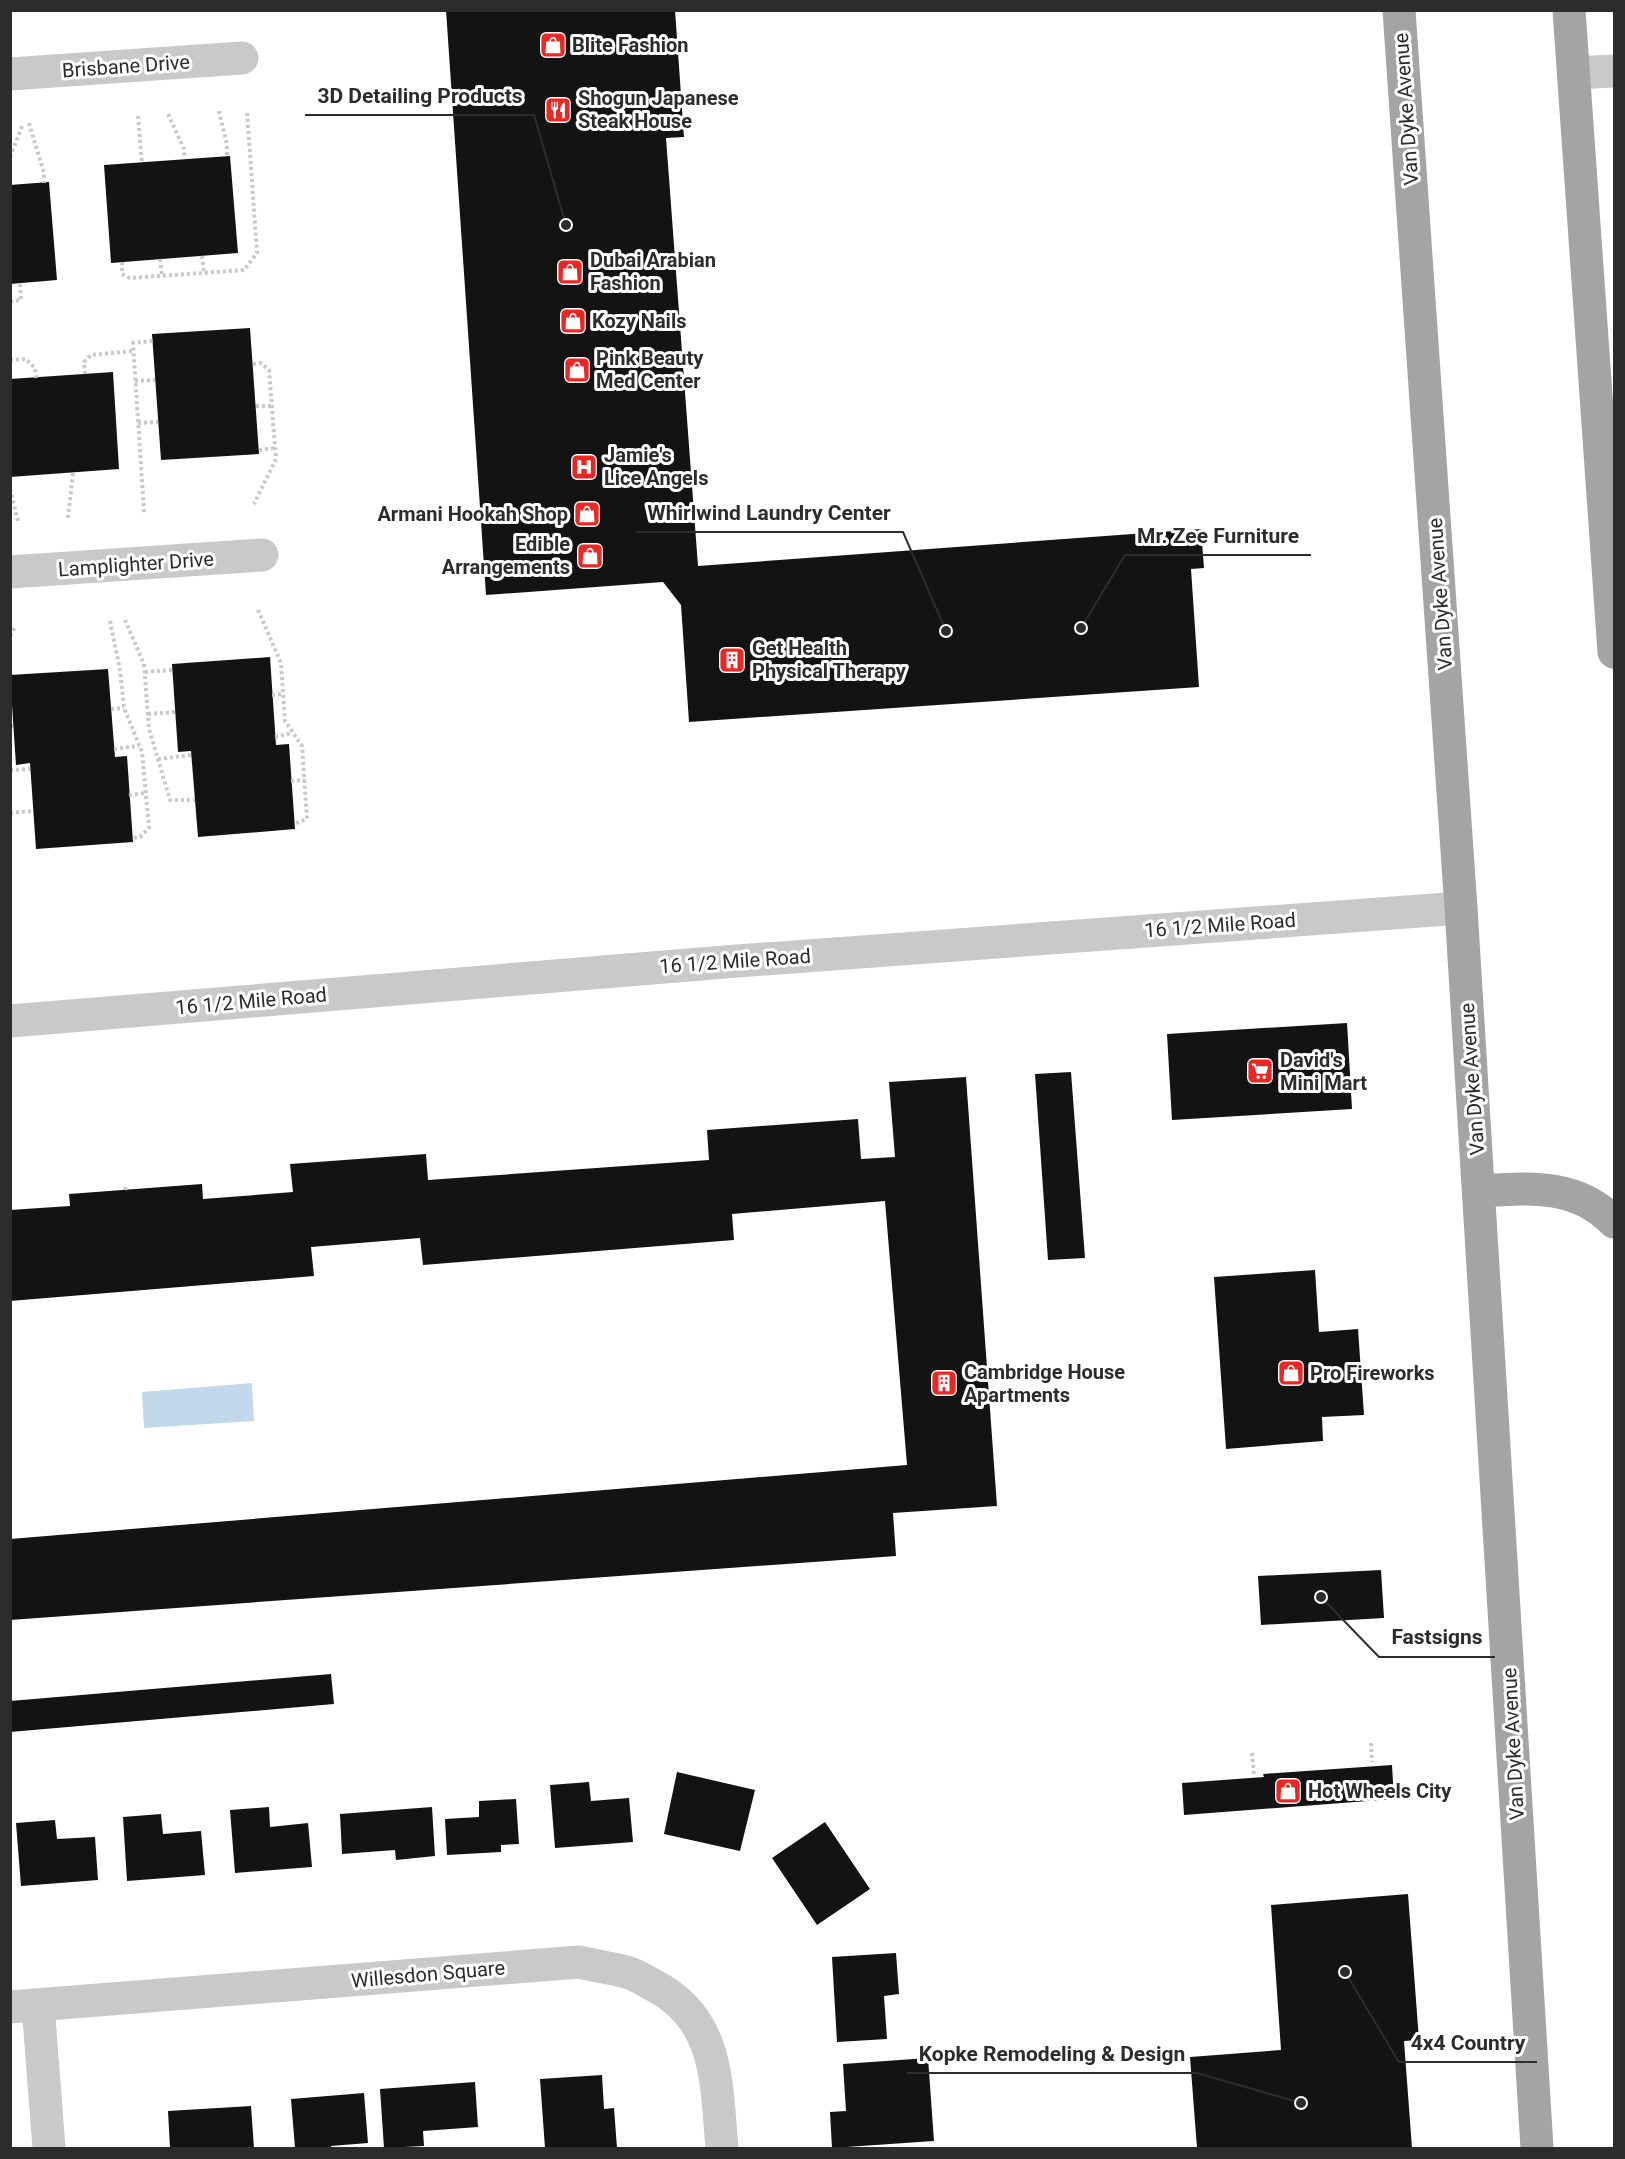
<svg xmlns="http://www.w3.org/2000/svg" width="1625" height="2159" viewBox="0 0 1625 2159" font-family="Roboto,sans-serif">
  <rect width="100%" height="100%" fill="#fff"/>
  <!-- water -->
  <path fill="#c2d8ec" d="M252,1383l2,38 -110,7 -2,-36z"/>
  <!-- building -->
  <path fill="#131313" d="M446,10h229l9,127 -18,1 32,428 503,-37 3,39 -13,1 8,118 -510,35 -8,-117 -18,-23 -177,13z
    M230,156l8,97 -127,10 -7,-98z
    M49,182l8,98 -47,4v-99z
    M250,328l9,126 -98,6 -9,-126z
    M113,372l6,97 -109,8v-98z
    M270,657l6,88 13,-1 6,85 -97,8 -7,-86 -13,1 -6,-88z
    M108,669l7,88 12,-1 6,86 -97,7 -6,-86 -14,2 -6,-90z
    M1347,1023l5,86 -180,11 -5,-86z
    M1071,1072l14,186 -37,2 -13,-186z
    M966,1077l31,429 -104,7 3,43 -886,64v-81l897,-74 -22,-264 -153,13 2,26 -311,25 -3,-27 -109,9 3,29 -304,25v-91l60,-4 -1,-12 133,-10 1,15 90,-7 -3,-28 136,-10 2,26 281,-20 -2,-30 151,-11 3,40 34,-2 -6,-75z
    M1315,1270l4,62 39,-3 6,86 -42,2 1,24 -97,8 -12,-172z
    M1381,1570l3,48 -123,7 -3,-49z
    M331,1674l3,30 -324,28v-31z
    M1392,1765l2,34 -210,16 -2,-32 82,-6 -1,-3z
    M677,1772l78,18 -15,61 -76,-17z
    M589,1782l2,19 38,-3 4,44 -78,6 -5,-63z
    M516,1799l3,45 -18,1v7l-54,3 -2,-36 34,-2v-16z
    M269,1807l1,20 38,-4 4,44 -77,6 -5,-63z
    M432,1807l3,49 -39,4 -1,-10 -53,4 -2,-40z
    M161,1814l2,20 38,-3 4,44 -78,6 -4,-64z
    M55,1820l2,19 38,-2 3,43 -77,6 -5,-63z
    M825,1822l45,67 -53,36 -45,-67z
    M1408,1894l11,146 -15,1 8,107h-215l-7,-91 91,-7 -10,-145z
    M896,1953l3,41 -15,2 3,43 -50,3 -5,-85z
    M928,2058l6,83 -102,7 -2,-36 16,-1 -3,-47z
    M602,2075l2,34 10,-1 3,40h-72l-5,-69z
    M475,2082l3,45 -55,4 1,15 -40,2 -4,-59z
    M364,2093l4,50 -37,3v2h-36l-4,-49z
    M251,2106l3,42h-84l-2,-37z"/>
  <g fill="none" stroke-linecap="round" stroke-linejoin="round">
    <!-- path -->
    <path stroke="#c9c9c9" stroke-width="4" stroke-dasharray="3 3" stroke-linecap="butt" d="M128,11v-1
      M219,111l8,34v11
      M168,114l16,35 1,10
      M138,116l4,47
      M29,123l15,50v10
      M10,157l13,-33
      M202,256l2,17
      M160,259l2,17
      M122,262v12l8,4 114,-8 13,-17 -10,-143
      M10,301l11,-1 -1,-17
      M10,360l16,-1 9,9 1,10
      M253,364l8,-1 8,7 7,89 -22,45
      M85,374l-1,-12 7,-7 42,-4
      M135,381l20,-1
      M256,406h16
      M138,423l20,-1
      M259,450l16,-2
      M10,489l8,32
      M144,512l-11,-169 20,-2
      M68,518l5,-45
      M258,610l23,53 4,58 17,25 5,73 -13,5
      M125,620l19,44 5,65 21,71h25
      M110,621l10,49 4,38 18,44 7,76 -9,9 -7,1
      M10,636l5,-9
      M145,672l27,-2
      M10,682h1
      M272,695l12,-1
      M111,709l13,-1
      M148,714l27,-2
      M10,726h4
      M275,737l13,-3 4,-4
      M114,749l25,-3
      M158,759l33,-4
      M10,770l20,-1
      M291,781l14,-1
      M129,795l16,-2
      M10,813l23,-2
      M125,1190l1,-4
      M1371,1743l1,19
      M1252,1753l2,22"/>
    <!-- minor -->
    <path stroke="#c9c9c9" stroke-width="33" d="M1574,73l40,-2
      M10,74l232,-16
      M10,572l252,-17
      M10,1021l727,-60 724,-53
      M38,2005l11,143
      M10,2007l569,-45c16,4 34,6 50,11 8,2 16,8 24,12 67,34 63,99 69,163"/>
    <!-- major -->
    <path stroke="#a4a4a4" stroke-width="33" d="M1399,10l62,898 76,1240
      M1569,10l45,642
      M1479,1191c50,-3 97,-8 135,31"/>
  </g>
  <!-- icons -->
  <defs>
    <symbol id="shop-square" viewBox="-11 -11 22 22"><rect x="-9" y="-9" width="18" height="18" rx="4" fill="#ef2522" stroke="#fff"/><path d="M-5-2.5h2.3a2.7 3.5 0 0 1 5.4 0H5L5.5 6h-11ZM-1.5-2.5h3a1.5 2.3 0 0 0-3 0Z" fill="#fff"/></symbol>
    <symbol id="restaurant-square" viewBox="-11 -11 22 22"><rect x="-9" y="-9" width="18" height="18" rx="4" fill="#ef2522" stroke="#fff"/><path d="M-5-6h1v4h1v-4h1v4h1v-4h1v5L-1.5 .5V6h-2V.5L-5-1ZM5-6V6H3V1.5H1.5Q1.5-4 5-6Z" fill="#fff"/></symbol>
    <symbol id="hospital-square" viewBox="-11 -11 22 22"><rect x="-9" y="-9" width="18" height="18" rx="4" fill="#ef2522" stroke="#fff"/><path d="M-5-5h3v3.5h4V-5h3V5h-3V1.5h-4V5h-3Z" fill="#fff"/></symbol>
    <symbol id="building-square" viewBox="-11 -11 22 22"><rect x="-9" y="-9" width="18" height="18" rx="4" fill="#ef2522" stroke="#fff"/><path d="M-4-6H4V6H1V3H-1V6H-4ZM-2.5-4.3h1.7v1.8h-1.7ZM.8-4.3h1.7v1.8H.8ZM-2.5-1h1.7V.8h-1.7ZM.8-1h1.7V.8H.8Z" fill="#fff"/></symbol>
    <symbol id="supermarket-square" viewBox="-11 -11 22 22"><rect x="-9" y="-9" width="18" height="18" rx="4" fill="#ef2522" stroke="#fff"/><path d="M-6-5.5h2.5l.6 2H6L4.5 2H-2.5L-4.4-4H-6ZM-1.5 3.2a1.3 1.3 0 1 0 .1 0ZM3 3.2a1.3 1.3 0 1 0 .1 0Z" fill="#fff"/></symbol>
  </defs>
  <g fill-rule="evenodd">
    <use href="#shop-square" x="538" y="30" width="30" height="30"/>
    <use href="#restaurant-square" x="543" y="95" width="30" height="30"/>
    <use href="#shop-square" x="555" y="257" width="30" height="30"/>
    <use href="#shop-square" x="558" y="306" width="30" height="30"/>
    <use href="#shop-square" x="562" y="355" width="30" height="30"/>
    <use href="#hospital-square" x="569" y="452" width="30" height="30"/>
    <use href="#shop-square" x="572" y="499" width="30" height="30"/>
    <use href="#shop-square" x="575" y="541" width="30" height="30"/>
    <use href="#building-square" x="717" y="645" width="30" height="30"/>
    <use href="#supermarket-square" x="1245" y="1056" width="30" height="30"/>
    <use href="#shop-square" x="1276" y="1358" width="30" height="30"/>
    <use href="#building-square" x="929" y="1368" width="30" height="30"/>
    <use href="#shop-square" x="1273" y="1776" width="30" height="30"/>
  </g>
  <g text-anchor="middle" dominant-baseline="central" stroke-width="6" stroke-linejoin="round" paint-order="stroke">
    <!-- poi labels -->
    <g font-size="20" font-weight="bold" fill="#2c2c2c" stroke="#fff" text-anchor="start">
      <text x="572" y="45">Blite Fashion</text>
      <text x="578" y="98">Shogun Japanese<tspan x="578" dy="23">Steak House</tspan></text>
      <text x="590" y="260">Dubai Arabian<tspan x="590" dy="23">Fashion</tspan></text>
      <text x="592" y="321">Kozy Nails</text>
      <text x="596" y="358">Pink Beauty<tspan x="596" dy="23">Med Center</tspan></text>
      <text x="604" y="455">Jamie's<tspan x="604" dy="23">Lice Angels</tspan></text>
      <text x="568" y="514" text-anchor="end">Armani Hookah Shop</text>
      <text x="570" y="544" text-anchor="end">Edible<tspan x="570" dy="23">Arrangements</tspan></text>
      <text x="752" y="648">Get Health<tspan x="752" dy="23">Physical Therapy</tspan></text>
      <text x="1280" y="1060">David's<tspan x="1280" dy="23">Mini Mart</tspan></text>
      <text x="964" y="1372">Cambridge House<tspan x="964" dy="23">Apartments</tspan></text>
      <text x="1310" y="1373">Pro Fireworks</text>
      <text x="1308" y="1791">Hot Wheels City</text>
    </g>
    <!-- street labels -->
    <g font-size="20" fill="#2c2c2c" stroke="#fff">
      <text transform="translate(126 66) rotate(-4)">Brisbane Drive</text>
      <text transform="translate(1406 109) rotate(-94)">Van Dyke Avenue</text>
      <text transform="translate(136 564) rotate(-4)">Lamplighter Drive</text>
      <text transform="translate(1440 594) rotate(-94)">Van Dyke Avenue</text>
      <text transform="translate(1220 925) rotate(-4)">16 1/2 Mile Road</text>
      <text transform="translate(735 961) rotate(-4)">16 1/2 Mile Road</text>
      <text transform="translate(251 1001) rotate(-5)">16 1/2 Mile Road</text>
      <text transform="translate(1472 1079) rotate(-94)">Van Dyke Avenue</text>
      <text transform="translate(1513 1744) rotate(-93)">Van Dyke Avenue</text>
      <text transform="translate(428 1974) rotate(-5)">Willesdon Square</text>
    </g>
  </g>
  <!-- callouts -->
  <path fill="none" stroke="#2c2c2c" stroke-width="2" d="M566 225L534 115H305M946 631L903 532H636M1081 628L1125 555H1311M1321 1597L1379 1657H1495M1345 1972L1399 2062H1537M1301 2103L1197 2073H907"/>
  <g fill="#2c2c2c" stroke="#fff" stroke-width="2">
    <circle cx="566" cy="225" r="6"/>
    <circle cx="946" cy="631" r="6"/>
    <circle cx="1081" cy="628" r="6"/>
    <circle cx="1321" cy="1597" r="6"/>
    <circle cx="1345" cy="1972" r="6"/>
    <circle cx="1301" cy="2103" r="6"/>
  </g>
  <g font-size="21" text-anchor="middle" font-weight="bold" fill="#2c2c2c" stroke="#fff" stroke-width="6" stroke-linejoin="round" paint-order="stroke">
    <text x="420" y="103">3D Detailing Products</text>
    <text x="769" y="520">Whirlwind Laundry Center</text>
    <text x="1218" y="543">Mr. Zee Furniture</text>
    <text x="1437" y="1644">Fastsigns</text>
    <text x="1468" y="2050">4x4 Country</text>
    <text x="1052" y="2061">Kopke Remodeling &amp; Design</text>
  </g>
  <!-- border -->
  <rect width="1625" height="2159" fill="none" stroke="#2c2c2c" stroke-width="24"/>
</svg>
